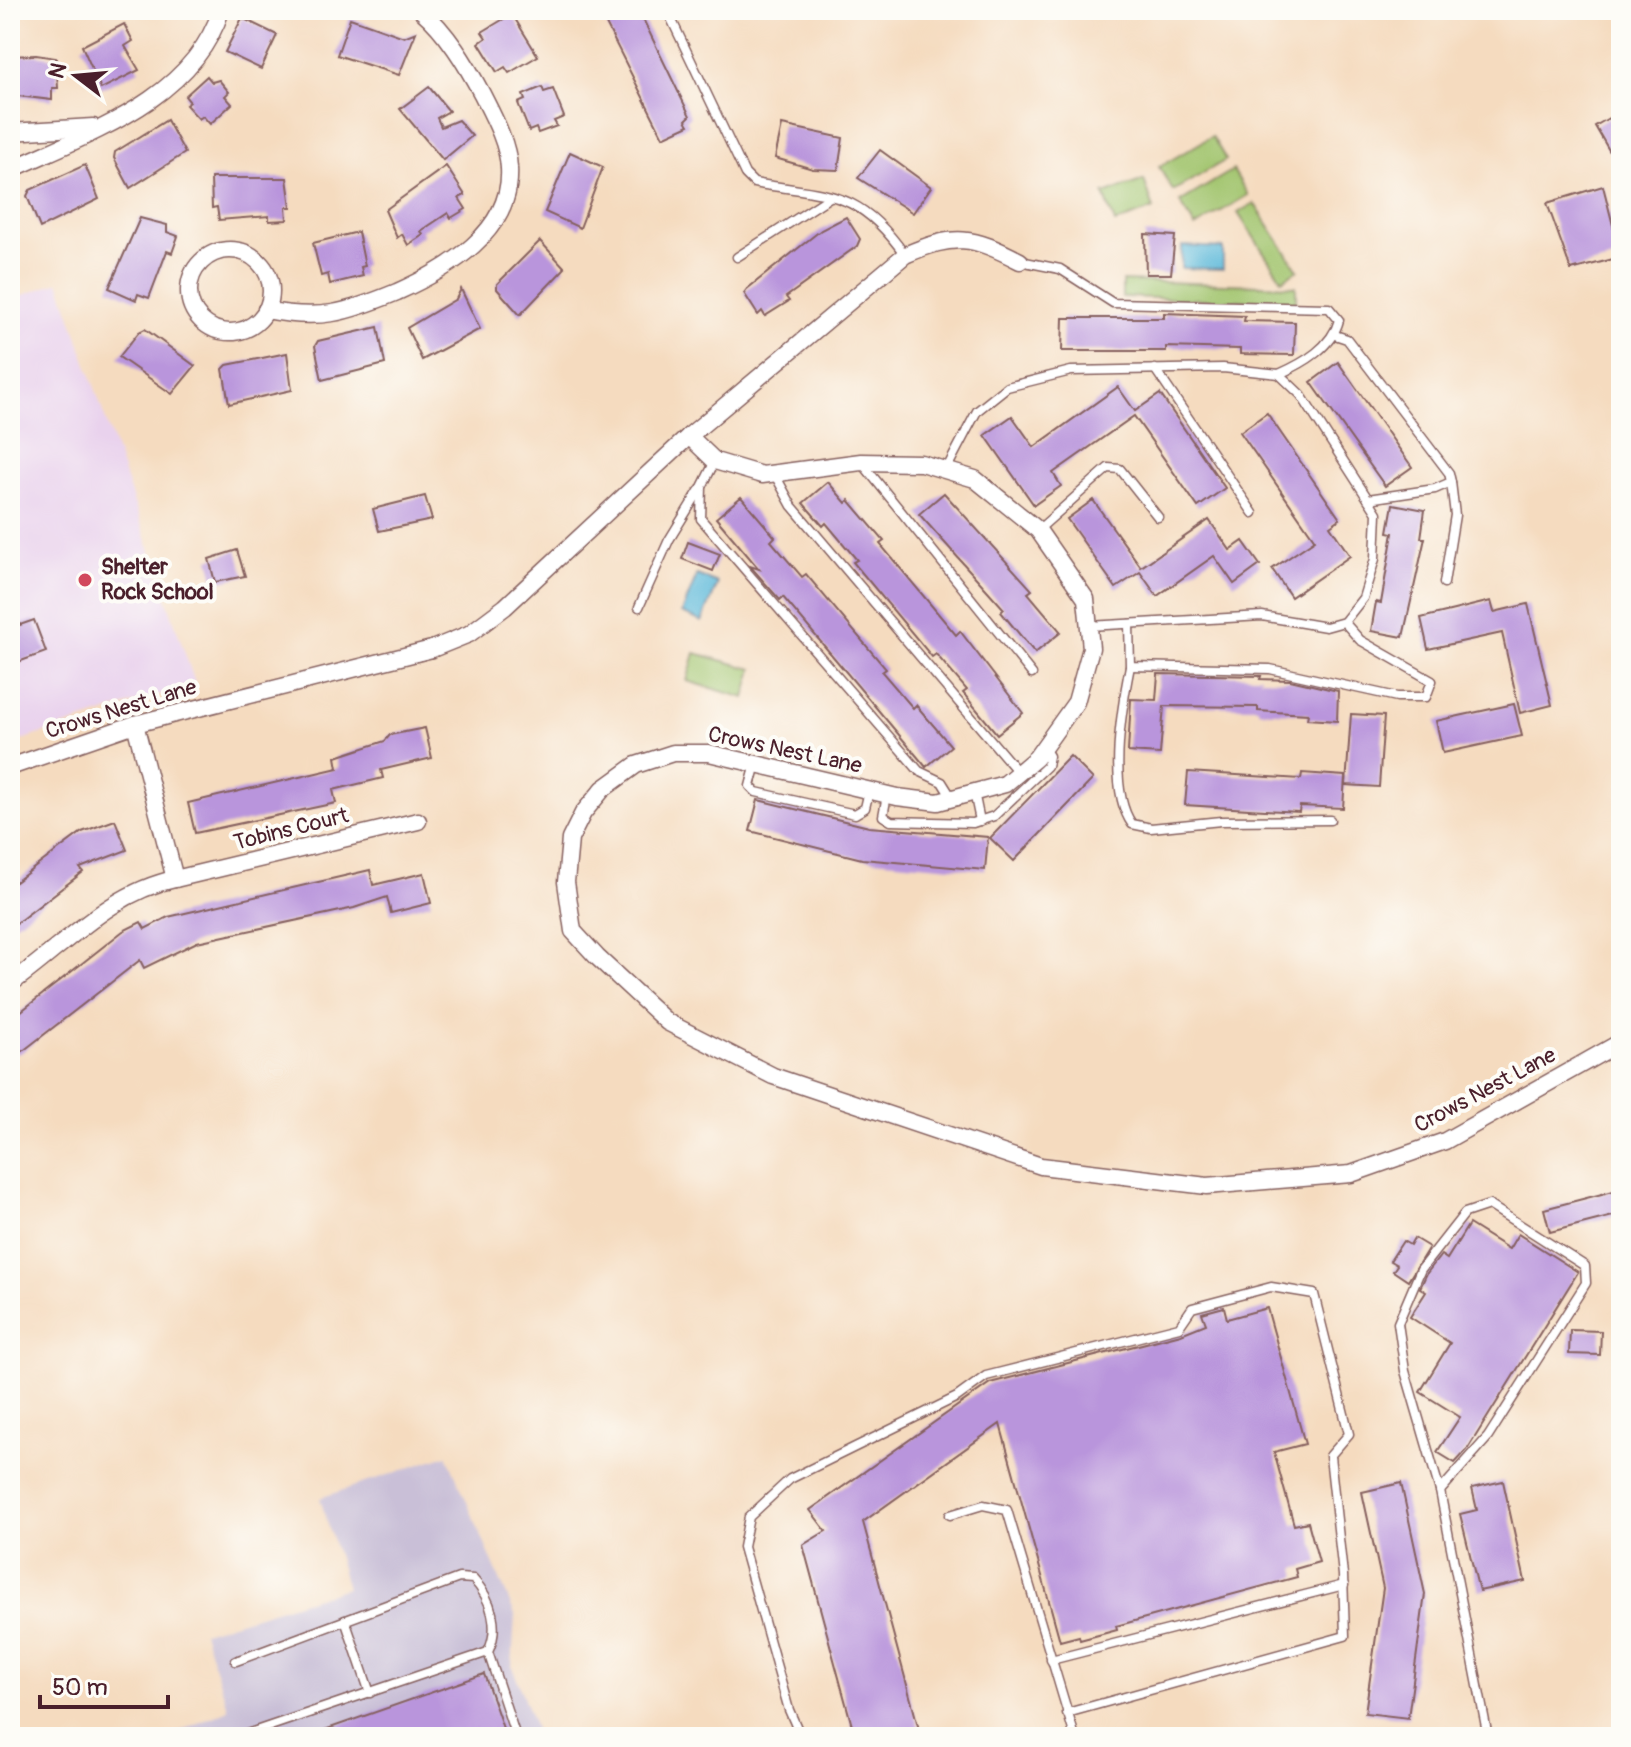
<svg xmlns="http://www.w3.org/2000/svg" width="1631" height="1747" font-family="Pangolin,sans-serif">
	<rect width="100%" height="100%" fill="#fdfcf7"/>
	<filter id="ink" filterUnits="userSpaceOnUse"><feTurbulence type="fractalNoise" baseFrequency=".0125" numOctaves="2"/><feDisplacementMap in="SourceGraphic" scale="16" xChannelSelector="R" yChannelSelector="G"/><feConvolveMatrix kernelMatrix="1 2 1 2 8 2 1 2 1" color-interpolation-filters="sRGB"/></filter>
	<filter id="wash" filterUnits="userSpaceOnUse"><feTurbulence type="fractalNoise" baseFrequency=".006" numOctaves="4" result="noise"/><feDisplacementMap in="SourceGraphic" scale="32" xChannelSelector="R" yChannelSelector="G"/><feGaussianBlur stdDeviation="1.8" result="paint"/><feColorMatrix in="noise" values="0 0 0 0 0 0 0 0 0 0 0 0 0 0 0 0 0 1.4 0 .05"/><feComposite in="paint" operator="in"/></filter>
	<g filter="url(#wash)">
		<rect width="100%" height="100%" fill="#f5dbbf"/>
		<!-- built -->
		<polygon fill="#e9d2ed" points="59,282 195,683 10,744 10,300"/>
		<!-- industrial -->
		<polygon fill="#c9bfd7" points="447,1455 515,1615 512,1666 538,1737 166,1737 229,1710 203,1632 347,1588 320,1498"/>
		<!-- green -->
		<g fill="#a1c46d" stroke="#76724c" stroke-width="2">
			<polygon points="1212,136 1226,160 1173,191 1159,167"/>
			<polygon points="1233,170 1248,195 1195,227 1180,202"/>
			<polygon points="1144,180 1154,209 1115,223 1104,194"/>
			<polygon points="1254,203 1298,270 1282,280 1238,213"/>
			<polygon points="1122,281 1296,286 1296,302 1122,297"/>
			<polygon points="695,653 753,669 745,698 687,681"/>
		</g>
		<!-- water -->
		<g fill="#5ab8d9" stroke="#526c82" stroke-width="2">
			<polygon points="1182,246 1223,248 1223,269 1181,268"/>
			<polygon points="697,575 718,583 702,622 682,613"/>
		</g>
		<g id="blocks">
			<!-- building -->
			<g fill="#b995dc">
				<polygon points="634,10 641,15 690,116 686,120 689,125 663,137 606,24"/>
				<polygon points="512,14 538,56 509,73 505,67 497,72 479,43 486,38 482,32"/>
				<polygon points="242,18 277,35 261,69 225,52"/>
				<polygon points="350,18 404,37 416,32 399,75 337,55"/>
				<polygon points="124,24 133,41 125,46 139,70 101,89 82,46"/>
				<polygon points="36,55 56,58 58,88 52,88 52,100 10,95 10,56"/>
				<polygon points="207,76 212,82 219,80 229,92 225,96 232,104 210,124 203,116 199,119 186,105 190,102 185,96"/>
				<polygon points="429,87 449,111 437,118 441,127 458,120 472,136 443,160 400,109"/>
				<polygon points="542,87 544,92 553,89 564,117 554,121 557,126 538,133 536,128 529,131 518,103 525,100 523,95"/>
				<polygon points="1621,111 1621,171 1595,126"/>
				<polygon points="167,120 185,153 130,188 114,158 115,152"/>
				<polygon points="782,125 843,138 838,170 813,169 775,158"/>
				<polygon points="880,150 931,187 913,213 858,178"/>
				<polygon points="570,152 603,167 580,228 545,212"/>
				<polygon points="85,165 99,199 40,228 27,196 30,190"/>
				<polygon points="446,166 465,195 459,198 466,209 451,218 448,213 421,231 423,235 408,245 402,234 397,238 385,210"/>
				<polygon points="211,178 287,178 291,207 286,207 287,220 269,221 269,216 219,220 217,207 212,208"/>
				<polygon points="1603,186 1621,257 1571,270 1547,203"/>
				<polygon points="846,217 860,239 857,246 786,297 789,301 765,316 762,311 758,315 744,293 747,289 821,230"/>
				<polygon points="140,218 167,225 167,232 178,236 172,253 167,251 149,298 138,294 136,300 109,288"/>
				<polygon points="358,232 365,266 361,267 363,276 330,284 328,274 321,276 313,243"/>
				<polygon points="1145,234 1175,236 1171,274 1146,274"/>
				<polygon points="540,241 565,268 520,315 497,289 497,284"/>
				<polygon points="461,289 480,329 422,360 407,328 456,299"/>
				<polygon points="1164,313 1245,316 1244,321 1295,322 1294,355 1240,354 1240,349 1166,347 1166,351 1062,351 1063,318 1164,318"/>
				<polygon points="378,327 385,364 322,380 315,346 318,341"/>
				<polygon points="145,329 195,366 172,394 119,357 139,332"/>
				<polygon points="287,353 292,390 229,404 223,369 227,365"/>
				<polygon points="1338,362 1412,467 1385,486 1311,382"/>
				<polygon points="1118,387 1135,411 1160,394 1225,488 1198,507 1134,416 1053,473 1061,486 1034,505 985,435 1012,416 1034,447"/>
				<polygon points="1267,413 1340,519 1330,526 1350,556 1291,597 1272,569 1315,540 1240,432"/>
				<polygon points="828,482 846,503 849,500 884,541 880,544 956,635 960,631 1023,713 997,734 963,693 967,690 936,654 932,657 853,562 857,560 826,523 823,526 803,503"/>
				<polygon points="944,493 1032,590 1028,593 1061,632 1035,653 1001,612 1004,609 919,514"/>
				<polygon points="425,496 432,520 379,531 373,509"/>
				<polygon points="741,497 775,537 771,541 802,577 806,574 886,669 882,672 913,708 916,705 951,746 926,767 783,597 780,600 750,566 759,569 716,518"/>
				<polygon points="1093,500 1141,567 1209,520 1230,550 1243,541 1260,565 1234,584 1214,556 1157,596 1140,572 1116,588 1067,519"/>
				<polygon points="1393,504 1425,510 1421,538 1425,538 1403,637 1371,631 1376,602 1381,603 1393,533 1388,532"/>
				<polygon points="688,542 720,554 713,571 682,559"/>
				<polygon points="237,550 245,576 215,582 209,559"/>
				<polygon points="1491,601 1494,612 1528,604 1552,705 1520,713 1502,633 1428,649 1421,618"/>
				<polygon points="10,602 20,625 34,620 46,652 10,665"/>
				<polygon points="1158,674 1261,676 1260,679 1290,680 1338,691 1337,721 1307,719 1308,714 1258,711 1258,707 1164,706 1160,754 1128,752 1131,699 1156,700"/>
				<polygon points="1514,704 1522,736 1443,753 1436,721"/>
				<polygon points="1351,714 1384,716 1379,787 1346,785"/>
				<polygon points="425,728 432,758 381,770 383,778 333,790 336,803 195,833 188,803 338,768 336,757 385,741 390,735"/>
				<polygon points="1070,756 1093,779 1014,861 990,838"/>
				<polygon points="1188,772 1301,779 1302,773 1345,776 1343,808 1300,806 1299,812 1185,805"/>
				<polygon points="758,800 869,827 988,837 985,870 862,859 750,831"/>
				<polygon points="115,820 127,850 80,868 83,872 10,928 10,886 82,832"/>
				<polygon points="370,870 373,885 424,873 431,903 391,913 387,897 354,908 197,942 144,968 140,960 23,1051 17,1054 10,1044 10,1020 123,931 141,922 145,929 168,917"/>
				<polygon points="1621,1189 1621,1214 1550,1232 1544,1209"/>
				<polygon points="1469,1224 1509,1249 1518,1234 1578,1272 1467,1450 1455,1463 1437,1452 1460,1417 1420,1392 1450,1343 1410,1317 1426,1292 1420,1288 1427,1273 1441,1255 1447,1259"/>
				<polygon points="1414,1238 1429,1247 1408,1281 1393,1271 1397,1265 1390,1261 1403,1241 1410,1245"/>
				<polygon points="1224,1307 1227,1319 1267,1308 1305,1444 1274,1452 1294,1525 1308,1522 1319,1562 1295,1569 1297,1577 1116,1626 1117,1630 1080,1640 1079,1636 1060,1641 1000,1424 863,1522 921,1737 855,1737 803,1545 826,1531 810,1510 990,1383 1181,1334 1206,1324 1202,1313"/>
				<polygon points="1570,1330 1601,1331 1600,1355 1569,1354"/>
				<polygon points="1503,1481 1525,1581 1479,1591 1460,1514 1477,1510 1472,1488"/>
				<polygon points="1401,1483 1425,1594 1408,1718 1365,1713 1383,1588 1362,1492"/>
				<polygon points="484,1674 506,1737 311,1737 310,1735"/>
			</g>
		</g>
	</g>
	<g filter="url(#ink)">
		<use href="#blocks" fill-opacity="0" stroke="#86615f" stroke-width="2"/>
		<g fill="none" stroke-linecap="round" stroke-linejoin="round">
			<!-- lane casing -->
			<g stroke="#86615f" stroke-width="11">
				<g id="lane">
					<path d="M667,10l78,164 9,9c74,13 104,5 151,72"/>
					<polyline points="737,257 830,197"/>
					<path d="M1020,261l40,8 53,34 216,5 10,12c-7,27 -35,43 -60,54"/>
					<polyline points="1335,335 1347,339 1449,473 1451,482 1435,489 1368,499"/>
					<polyline points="1155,369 1253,513"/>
					<polyline points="715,461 702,487 701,519 919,771 942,782 952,798"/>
					<polyline points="862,463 1032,674"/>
					<polyline points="946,470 977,411 1007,387 1071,371 1223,368 1279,374 1301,395 1377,513 1375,559 1363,598 1344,622 1326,627 1262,616 1089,626"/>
					<polyline points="774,473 792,506 1018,772"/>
					<polyline points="1038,530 1108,468 1120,469 1158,517"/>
					<polyline points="1444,583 1455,515 1451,482"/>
					<polyline points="639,607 669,540 699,491"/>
					<polyline points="1129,624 1130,666 1270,669 1397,697 1426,697 1432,681 1360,640 1344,622"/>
					<path d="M1130,666c-8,40 -23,123 2,158l19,4 70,-7 109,-1"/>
					<polyline points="756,764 750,786 756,792 855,814 865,808 869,791"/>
					<polyline points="974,792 980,821"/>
					<polyline points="887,795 883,816 891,821 973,823 994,816 1047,766 1049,756 1044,748"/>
					<polygon points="1489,1205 1585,1266 1586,1283 1488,1437 1440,1491 1405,1371 1398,1323 1421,1269 1465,1213"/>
					<polyline points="1440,1491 1488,1737"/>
					<polyline points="950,1515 983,1505 1007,1510 1075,1737"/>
					<polyline points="345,1620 370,1693"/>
					<polyline points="1051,1660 1344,1585"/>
					<path d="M236,1661l223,-83 14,1c19,20 27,49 15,73l28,85"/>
					<polyline points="238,1737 488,1652"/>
					<polyline points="801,1737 789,1710 743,1547 749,1517 790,1479 957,1397 986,1376 1179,1327 1192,1308 1271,1287 1314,1294 1349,1434 1330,1456 1343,1575 1345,1636 1067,1713"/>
				</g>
			</g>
			<!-- street casing -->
			<g stroke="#86615f" stroke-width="19">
				<g id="street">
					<polyline points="10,132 93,127"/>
					<path d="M10,170c77,-36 183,-70 211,-160"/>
					<circle cx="230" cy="291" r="41"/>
					<path d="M266,310c54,11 80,3 131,-18 49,-22 116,-60 112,-124 -1,-25 -16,-52 -27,-74 -16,-30 -35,-62 -61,-84"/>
					<polyline points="689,436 715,461 762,475 861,462 921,463 975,479 1038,530 1086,599 1091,648 1076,702 1036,758 1005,784 938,802 897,797 709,753 673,753 636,765 603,789 583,813 570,839 566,882 573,931 597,957 667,1022 773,1076 1041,1166 1207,1186 1351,1174 1445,1141 1621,1042"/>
					<polyline points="135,724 175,879 418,821"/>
					<path d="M10,767l125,-43 297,-75 37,-15 36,-27 184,-171 216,-181c50,-22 67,-19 115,6"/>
					<path d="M10,984c53,-37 100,-92 165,-105"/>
				</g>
			</g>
			<!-- lane -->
			<use href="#lane" stroke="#fff" stroke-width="8"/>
			<!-- street -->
			<use href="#street" stroke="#fff" stroke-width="16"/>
		</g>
	</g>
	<!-- markers -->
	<circle fill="#d1495b" stroke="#fdfcf7" stroke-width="3" cx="85" cy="580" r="8"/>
	<g text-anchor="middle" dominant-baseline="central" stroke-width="8" stroke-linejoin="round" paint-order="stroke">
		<!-- poi labels -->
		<g font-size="22" font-weight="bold" fill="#4a1f2b" stroke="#fdfcf7" text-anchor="start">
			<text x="101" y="567">Shelter<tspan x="101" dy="25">Rock School</tspan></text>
		</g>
		<!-- street labels -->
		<g font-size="22" fill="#4a1f2b" stroke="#fdfcf7">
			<text transform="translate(121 709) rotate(-17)">Crows Nest Lane</text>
			<text transform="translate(785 750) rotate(12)">Crows Nest Lane</text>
			<text transform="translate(291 829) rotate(-14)">Tobins Court</text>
			<text transform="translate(1485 1090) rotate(-28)">Crows Nest Lane</text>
		</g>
	</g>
	<!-- margin -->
	<rect width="1631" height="1747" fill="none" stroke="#fdfcf7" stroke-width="40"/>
	<!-- north arrow -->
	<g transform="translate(76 76) rotate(286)" stroke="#fdfcf7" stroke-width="6" paint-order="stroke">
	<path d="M0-6L14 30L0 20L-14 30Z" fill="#4a1f2b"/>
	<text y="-12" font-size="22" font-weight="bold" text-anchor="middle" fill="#4a1f2b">N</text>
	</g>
	<!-- scale -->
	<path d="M40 1695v12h128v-12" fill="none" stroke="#4a1f2b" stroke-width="4"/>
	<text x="52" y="1695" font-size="24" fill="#4a1f2b" stroke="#fdfcf7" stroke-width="6" paint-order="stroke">50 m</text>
</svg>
